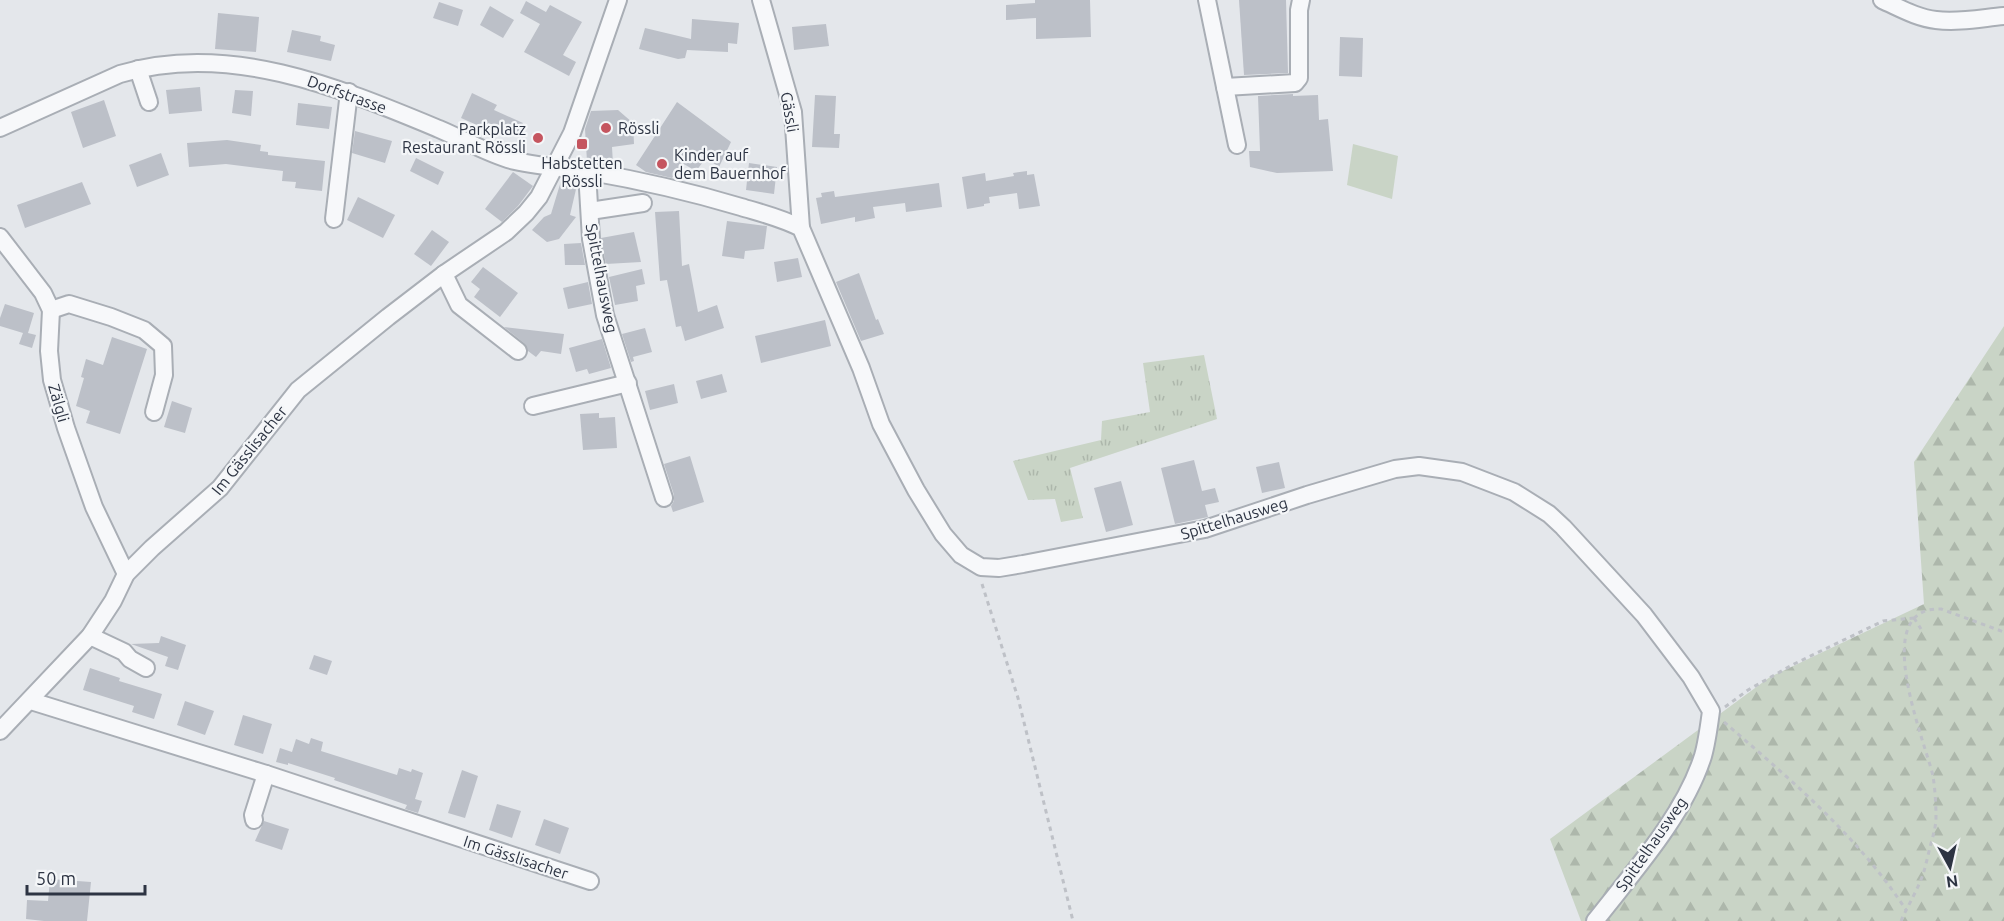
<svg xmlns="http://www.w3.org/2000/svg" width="2004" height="921" font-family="Ubuntu,sans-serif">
	<defs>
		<pattern id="grass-tufts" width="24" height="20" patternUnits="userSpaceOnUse" patternTransform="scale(1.5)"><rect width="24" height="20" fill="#c9d4c6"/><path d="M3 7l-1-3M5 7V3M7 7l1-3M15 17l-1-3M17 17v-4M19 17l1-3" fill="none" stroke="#adb7ab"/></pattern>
		<pattern id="forest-firs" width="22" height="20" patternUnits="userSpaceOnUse" patternTransform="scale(1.5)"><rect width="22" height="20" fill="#c9d4c6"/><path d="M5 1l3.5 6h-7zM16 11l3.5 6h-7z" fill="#adb7ab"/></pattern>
	</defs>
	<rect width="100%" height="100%" fill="#e4e7eb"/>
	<!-- grass -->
	<polygon fill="url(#grass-tufts)" points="1204,355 1217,419 1070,468 1083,518 1061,522 1055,499 1028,500 1013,461 1101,440 1102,421 1150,412 1143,363"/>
	<!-- forest -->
	<polygon fill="url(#forest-firs)" points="2004,326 2004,921 1581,921 1550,839 1770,677 1924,604 1914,462"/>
	<!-- pitch -->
	<polygon fill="#c9d4c6" points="1353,144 1398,156 1392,199 1347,185"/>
	<!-- building -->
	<g fill="#bcc0c8">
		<polygon points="1035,0 1090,0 1091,37 1036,39 1036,18 1006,20 1006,5 1035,3"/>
		<polygon points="1239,0 1286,0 1288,73 1244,75"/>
		<polygon points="526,1 546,12 550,5 582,22 563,55 576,62 569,76 524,52 540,24 520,13"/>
		<polygon points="439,2 463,10 458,26 433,18"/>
		<polygon points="490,6 514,20 503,38 480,25"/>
		<polygon points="218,13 259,17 256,52 215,49"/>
		<polygon points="692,19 739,23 737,44 728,43 728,52 687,50 685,58 678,59 639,49 645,28 691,39"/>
		<polygon points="826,24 829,46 794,50 792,27"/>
		<polygon points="292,30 321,36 320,41 335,45 331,61 287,52"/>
		<polygon points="1340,37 1363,38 1362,77 1339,76"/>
		<polygon points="200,87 202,111 169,114 166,90"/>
		<polygon points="235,90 253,91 251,116 232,113"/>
		<polygon points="472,93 497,105 494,110 523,123 516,136 488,123 486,129 461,118"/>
		<polygon points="1293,94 1293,96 1318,95 1319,120 1328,119 1333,171 1277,173 1250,167 1249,151 1260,151 1258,96"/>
		<polygon points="815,95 836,96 834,134 840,134 839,148 812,147"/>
		<polygon points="104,100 116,136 83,148 71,112"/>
		<polygon points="677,102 731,142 719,167 706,158 696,171 682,163 672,178 646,172 636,165"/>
		<polygon points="298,103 332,107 329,129 296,125"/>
		<polygon points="618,110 633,123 634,144 612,147 613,164 587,161 585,129 591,111"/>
		<polygon points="355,131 392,141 385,163 352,153"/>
		<polygon points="227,140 261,145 260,151 268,152 268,155 325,161 322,191 295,188 296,182 282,181 283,171 226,164 189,167 187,143"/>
		<polygon points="161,153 169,175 137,187 129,165"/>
		<polygon points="416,158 444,172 438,185 410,171"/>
		<polygon points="749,163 777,167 774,194 746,190"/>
		<polygon points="1027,171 1027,175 1034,174 1040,206 1019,209 1017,193 989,197 990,203 984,204 984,206 967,209 962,177 985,173 986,181 1014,176 1013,173"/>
		<polygon points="513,172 533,186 518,206 502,222 485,209"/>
		<polygon points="561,181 577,185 570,215 576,217 559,239 547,242 532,230 544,217 551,214"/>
		<polygon points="82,182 91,204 25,228 17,205"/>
		<polygon points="939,183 942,207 906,212 905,203 873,207 875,218 855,222 855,217 821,224 816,198 822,197 821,193 834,191 835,197"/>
		<polygon points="358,197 395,215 383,238 347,220"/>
		<polygon points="679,211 682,266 689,264 698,312 717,305 724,328 685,341 681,326 676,327 667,280 660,281 655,212"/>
		<polygon points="727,221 767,226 764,249 745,251 744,259 722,256"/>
		<polygon points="432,230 449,242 431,266 414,254"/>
		<polygon points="634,232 641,262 606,264 601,238"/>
		<polygon points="581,243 585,265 565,265 564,244"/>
		<polygon points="798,258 802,277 777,282 774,262"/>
		<polygon points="483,267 518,293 500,317 474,297 480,289 471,282"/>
		<polygon points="642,269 645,284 636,286 638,301 615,305 609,277"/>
		<polygon points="859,273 876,320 878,319 884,334 861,341 836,282"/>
		<polygon points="588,282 592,304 568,309 563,288"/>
		<polygon points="5,304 34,313 28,333 36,335 32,348 19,344 23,333 0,326 0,318"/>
		<polygon points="825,320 831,346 761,363 755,336"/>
		<polygon points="504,327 564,334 561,354 541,351 536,357 528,351 524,343"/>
		<polygon points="645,328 652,352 633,357 634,361 631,362 622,334"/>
		<polygon points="112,337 147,349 120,434 86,423 90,411 76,406 84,378 81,377 86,359 103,365"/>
		<polygon points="602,339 611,368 589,374 587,369 576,372 569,348"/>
		<polygon points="722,374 727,392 701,399 696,381"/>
		<polygon points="674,384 678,403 650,410 645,391"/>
		<polygon points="172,401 192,408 185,433 164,427"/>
		<polygon points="599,413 599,418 615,417 617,448 583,450 580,414"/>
		<polygon points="690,456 704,502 673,512 671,506 674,501 674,495 664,464"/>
		<polygon points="1194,460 1202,491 1215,488 1219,502 1205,505 1208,517 1175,524 1161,468"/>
		<polygon points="1279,462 1285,488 1262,493 1256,467"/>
		<polygon points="1121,481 1133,525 1106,532 1094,488"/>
		<polygon points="161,636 186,645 178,670 165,666 168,657 131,644 159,643"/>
		<polygon points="314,655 332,661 327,675 309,669"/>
		<polygon points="90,668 120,678 119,681 162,694 154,719 132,712 134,706 83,690"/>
		<polygon points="185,701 214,711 205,735 177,725"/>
		<polygon points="243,715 272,724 263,754 234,745"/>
		<polygon points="311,738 323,742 321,751 397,775 399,768 411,772 412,769 423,773 415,799 422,801 418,813 405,809 407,805 334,780 335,778 288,763 288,765 276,762 280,748 292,752 296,739 309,744"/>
		<polygon points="462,770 478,776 465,818 448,813"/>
		<polygon points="497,804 521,811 512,838 489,830"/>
		<polygon points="544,819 569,828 560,854 535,845"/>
		<polygon points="264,821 289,829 282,850 255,841"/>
		<polygon points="50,879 91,882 87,921 44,921 26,919 27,900 48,901"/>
	</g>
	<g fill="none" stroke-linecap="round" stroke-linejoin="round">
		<!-- minor casing -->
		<g stroke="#a9aeb5" stroke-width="20">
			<g id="minor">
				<polyline points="761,0 793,112 801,228"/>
				<polyline points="1207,0 1237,145"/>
				<path d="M1882,0c18,8 35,18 54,20 22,3 46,-2 68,-4"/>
				<polyline points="138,69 149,102"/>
				<polyline points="1225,87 1295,83 1299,78 1299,10 1301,0"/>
				<path d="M0,128l120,-54c109,-33 220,14 319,55 24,10 51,26 76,32 23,5 47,7 71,10 52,9 105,21 155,36 20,6 41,11 60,21l60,140 20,56 35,66 27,44 18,21 20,12 18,1 24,-4 182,-35 102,-34 88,-26 24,-3 43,6 52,20 35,22 14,13 81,88 47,62 20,34c-2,15 -4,31 -8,45 -19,60 -70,116 -108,165"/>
				<polyline points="587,172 591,239 605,315 664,498"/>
				<polyline points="590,211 643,203"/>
				<polyline points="334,219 349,92"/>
				<polyline points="0,237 43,293 51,310 49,351 52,380 66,428 94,507 126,574"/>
				<polyline points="444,274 459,305 518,351"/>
				<polyline points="51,310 69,304 111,317 144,330 163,346 164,375 154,412"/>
				<polyline points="533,406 628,383"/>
				<polyline points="90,636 124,652 130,659 146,668"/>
				<polyline points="31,701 266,774 590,881"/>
				<polyline points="0,731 90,636 113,601 126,574 152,548 220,488 298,390 388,317 444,274 506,232 526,213 539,197 572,133 618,0"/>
				<polyline points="254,820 253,815 266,774"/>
			</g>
		</g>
		<!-- path -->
		<g stroke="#bec1c7" stroke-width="3" stroke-dasharray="4.5 4.5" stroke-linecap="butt">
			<polyline points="982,584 1018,698 1073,921"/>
			<polyline points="1914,618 1921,629"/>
			<polyline points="1725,707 1748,690 1794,664 1883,621 1914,618"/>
			<path d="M1724,722c66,57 134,114 182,188"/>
			<path d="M1901,921c7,-16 18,-33 23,-50 3,-10 5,-21 8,-31 2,-8 4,-15 4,-23 0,-13 -1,-28 -3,-41 -8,-35 -65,-170 8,-167l63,23"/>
		</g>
		<!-- minor -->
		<use href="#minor" stroke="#f7f8fa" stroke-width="16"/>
	</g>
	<!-- markers -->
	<g fill="#c5555f" stroke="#f4f6f8" stroke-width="2">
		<circle cx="606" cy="128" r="6"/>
		<circle cx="538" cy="138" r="6"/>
		<rect x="576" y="138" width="12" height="12" rx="3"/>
		<circle cx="662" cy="164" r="6"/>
	</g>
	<g text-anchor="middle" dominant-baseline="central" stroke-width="4.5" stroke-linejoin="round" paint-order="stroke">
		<!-- street labels -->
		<g font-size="16" fill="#2d3443" stroke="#f4f6f8">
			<text transform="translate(347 94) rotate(20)">Dorfstrasse</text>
			<text transform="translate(790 112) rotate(80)">Gässli</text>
			<text transform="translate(602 278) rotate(79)">Spittelhausweg</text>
			<text transform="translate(59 403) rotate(74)">Zälgli</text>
			<text transform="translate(249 450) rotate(-51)">Im Gässlisacher</text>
			<text transform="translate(1234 518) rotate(-17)">Spittelhausweg</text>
			<text transform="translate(1651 844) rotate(-55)">Spittelhausweg</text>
			<text transform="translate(516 857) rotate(18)">Im Gässlisacher</text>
		</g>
		<!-- poi labels -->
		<g font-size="16" fill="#2d3443" stroke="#f4f6f8" text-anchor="start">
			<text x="618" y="128">Rössli</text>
			<text x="526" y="129" text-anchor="end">Parkplatz<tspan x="526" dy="18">Restaurant Rössli</tspan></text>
			<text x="674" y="155">Kinder auf<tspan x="674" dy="18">dem Bauernhof</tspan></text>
			<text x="582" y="163" text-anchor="middle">Habstetten<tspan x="582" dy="18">Rössli</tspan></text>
		</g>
	</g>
	<!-- north arrow -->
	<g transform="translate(1950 867) rotate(172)" stroke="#f4f6f8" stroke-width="4.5" paint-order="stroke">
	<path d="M0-4.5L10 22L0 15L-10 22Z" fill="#2d3443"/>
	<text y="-9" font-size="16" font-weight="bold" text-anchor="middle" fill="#2d3443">N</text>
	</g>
	<!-- scale -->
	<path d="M27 885v9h118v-9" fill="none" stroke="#2d3443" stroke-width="3"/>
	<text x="36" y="885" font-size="18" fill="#2d3443" stroke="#f4f6f8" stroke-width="4.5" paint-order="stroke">50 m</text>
</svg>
